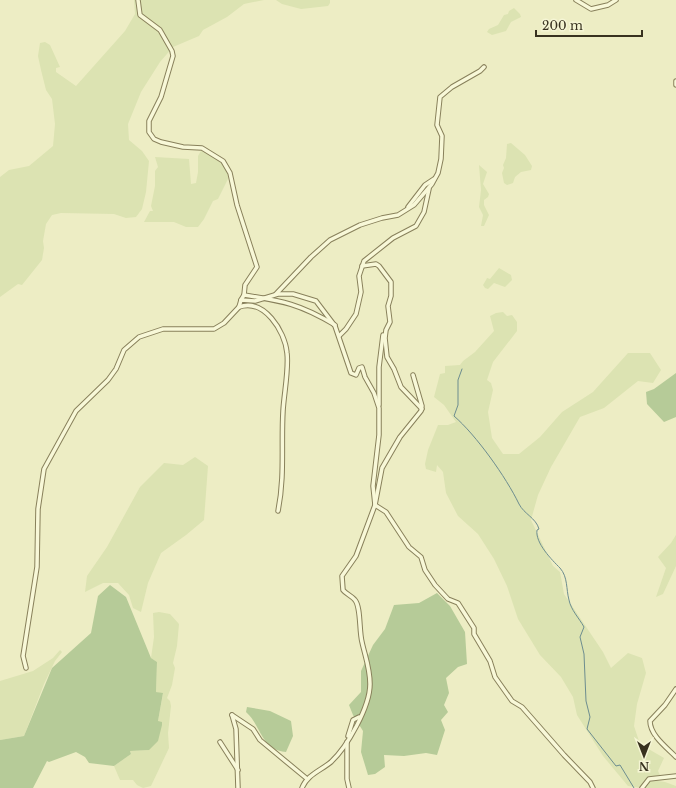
<svg xmlns="http://www.w3.org/2000/svg" width="676" height="788" font-family="'Libre Baskerville',serif">
	<rect width="100%" height="100%" fill="#ededc4"/>
	<!-- farmland -->
	<g fill="#dce3b2">
		<polygon points="134,0 264,0 244,4 227,17 203,30 199,36 173,47 160,62 141,92 128,124 129,140 142,151 149,161 146,192 142,209 136,217 126,218 114,214 61,213 52,215 46,224 43,241 44,248 42,260 22,285 18,284 0,297 0,177 9,170 29,166 53,146 55,124 52,99 46,90 41,70 38,56 40,43 45,42 50,45 60,67 56,68 56,72 76,86 125,31 135,14"/>
		<polygon points="276,0 330,0 330,3 328,6 301,9 282,4"/>
		<polygon points="514,8 520,14 521,17 511,22 506,31 492,35 487,32 489,29 498,25 504,15 508,14 509,11"/>
		<polygon points="511,143 525,155 532,166 531,170 521,172 515,177 513,183 507,185 504,183 502,173 504,168 503,165 506,158 507,144"/>
		<polygon points="202,149 223,163 228,173 228,179 218,199 213,201 204,219 198,227 186,227 174,222 144,222 150,211 153,211 151,206 155,186 155,171 158,167 155,157 189,159 191,184 196,183 198,172 198,156"/>
		<polygon points="479,165 487,172 483,184 489,194 488,197 484,200 484,205 489,215 484,226 481,226 483,215 479,207 481,190"/>
		<polygon points="499,268 511,275 512,280 505,287 494,283 488,289 485,288 483,285 486,280 487,278 490,279"/>
		<polygon points="503,312 507,316 512,315 517,322 517,331 493,362 487,380 491,383 493,390 488,412 492,438 503,454 519,454 540,437 562,412 593,392 628,353 650,353 661,370 653,383 638,381 604,408 580,417 551,467 538,495 531,520 553,566 560,572 564,594 603,652 611,668 628,653 642,658 646,673 637,704 634,726 640,744 664,758 658,771 660,775 650,777 641,788 628,786 603,756 577,715 573,697 561,677 540,655 518,619 507,586 494,559 478,534 458,516 446,493 443,472 437,465 436,472 426,469 425,464 428,450 438,425 448,425 456,422 444,405 434,397 440,374 445,373 445,366 460,365 463,361 475,352 494,331 490,316 496,313"/>
		<polygon points="195,457 208,466 204,520 186,535 161,553 148,583 141,612 133,608 129,595 118,583 103,583 85,592 87,576 107,547 140,487 164,463 183,465"/>
		<polygon points="676,535 676,566 663,594 656,597 666,568 658,557 671,543"/>
		<polygon points="159,612 170,614 179,624 177,646 173,663 175,668 172,685 167,698 170,701 171,706 168,733 169,748 151,786 143,788 137,785 133,780 120,780 114,766 131,754 130,751 149,750 158,721 163,694 156,692 157,662 151,658 154,637 153,613"/>
		<polygon points="60,650 62,652 55,661 44,684 24,736 0,740 0,681 33,671 53,658"/>
		<polygon points="651,780 665,782 676,786 676,788 643,788"/>
	</g>
	<!-- green -->
	<g fill="#b6cb98">
		<polygon points="676,373 676,417 664,422 647,404 646,392 654,389"/>
		<polygon points="110,585 126,597 151,658 157,662 156,692 163,693 158,721 162,722 162,725 158,741 149,750 130,751 131,754 114,766 89,763 85,757 76,752 49,762 47,761 33,788 0,788 0,740 24,736 52,668 91,633 98,596"/>
		<polygon points="437,593 450,606 465,632 467,664 458,667 446,678 449,693 444,705 448,712 441,720 445,730 437,755 426,753 404,756 384,755 385,767 375,774 368,775 361,752 363,731 353,715 349,705 361,692 361,671 373,645 385,629 394,605 419,603"/>
		<path d="M247,707l23,4 21,10 2,15 -7,16c-25,-2 -25,-27 -40,-40z"/>
	</g>
	<g fill="none" stroke-linecap="round" stroke-linejoin="round">
		<!-- stream -->
		<path stroke="#6d8d8f" stroke-width="1" d="M462,369l-4,11v25l-4,11c22,19 52,61 65,88 5,10 17,14 20,25l-2,1c-2,13 15,30 23,38 8,9 6,21 9,32 2,10 10,18 15,27l-4,10 4,17 2,47 4,16 -3,12 29,37 4,-1 14,23"/>
		<!-- street casing -->
		<g stroke="#88805b" stroke-width="5.5">
			<g id="street">
				<polyline points="138,0 140,15 160,30 172,51 173,56 161,97 149,121 149,132 154,139 161,142 183,147 202,148 223,161 230,173 237,205 257,267 245,285 244,295 241,300"/>
				<polyline points="576,0 591,9 608,5 616,0"/>
				<polyline points="676,81 676,85"/>
				<polyline points="408,207 425,185 434,179"/>
				<polyline points="362,266 376,264 379,266 391,282 391,296 388,306 390,322 386,330 385,338 387,357 394,369 401,387 422,409"/>
				<polyline points="276,294 311,257 330,240 360,225 382,218 398,215 414,205 432,184 438,173 441,159 442,136 437,125 440,97 452,87 480,71 484,67"/>
				<path d="M244,295c39,6 56,9 91,30"/>
				<path d="M239,307c25,-9 46,24 48,46 2,17 -3,40 -4,58 -2,34 2,65 -5,100"/>
				<polyline points="339,336 346,329 356,314 361,292 359,276 364,261 393,238 416,226 424,212 429,189"/>
				<polyline points="379,405 379,367 383,335"/>
				<polyline points="26,668 23,656 37,567 38,509 44,469 76,411 108,380 116,369 124,350 139,337 163,329 214,329 224,323 239,307 241,300 255,301 278,294 293,294 316,301 335,326 351,373 356,375 359,368 362,367 365,377 374,393 379,408 379,435 373,486 375,505 386,512 409,547 421,557 425,570 435,585 448,599 458,603 474,628 474,634 490,661 495,677 512,701 522,707 564,755 590,782 593,788"/>
				<path d="M676,689l-11,16 -15,16c0,14 16,26 26,36"/>
				<polyline points="232,715 253,729 260,740 306,778"/>
				<polyline points="232,715 236,729 238,788"/>
				<polyline points="348,736 353,720 359,717"/>
				<polyline points="220,742 238,770"/>
				<polyline points="347,742 347,779 349,788"/>
				<path d="M302,788c5,-13 18,-17 29,-26 16,-15 39,-55 39,-78 0,-16 -5,-28 -8,-42 -3,-11 -1,-35 -7,-42 -3,-4 -9,-6 -12,-10l-1,-14 14,-20 19,-51 7,-37 18,-31 21,-26 1,-5 -9,-31"/>
				<polyline points="642,788 649,779 676,776"/>
			</g>
		</g>
		<!-- street -->
		<use href="#street" stroke="#f8f8d8" stroke-width="3.5"/>
	</g>
	<!-- north arrow -->
	<g transform="translate(644 756) rotate(180)" stroke="#f5f5d4" stroke-width="3" paint-order="stroke">
	<path d="M0-3L7 15L0 10L-7 15Z" fill="#38321f"/>
	<text y="-6" font-size="11" font-weight="bold" text-anchor="middle" fill="#38321f">N</text>
	</g>
	<!-- scale -->
	<path d="M536 30v6h106v-6" fill="none" stroke="#38321f" stroke-width="2"/>
	<text x="542" y="30" font-size="12" fill="#38321f" stroke="#f5f5d4" stroke-width="3" paint-order="stroke">200 m</text>
</svg>
